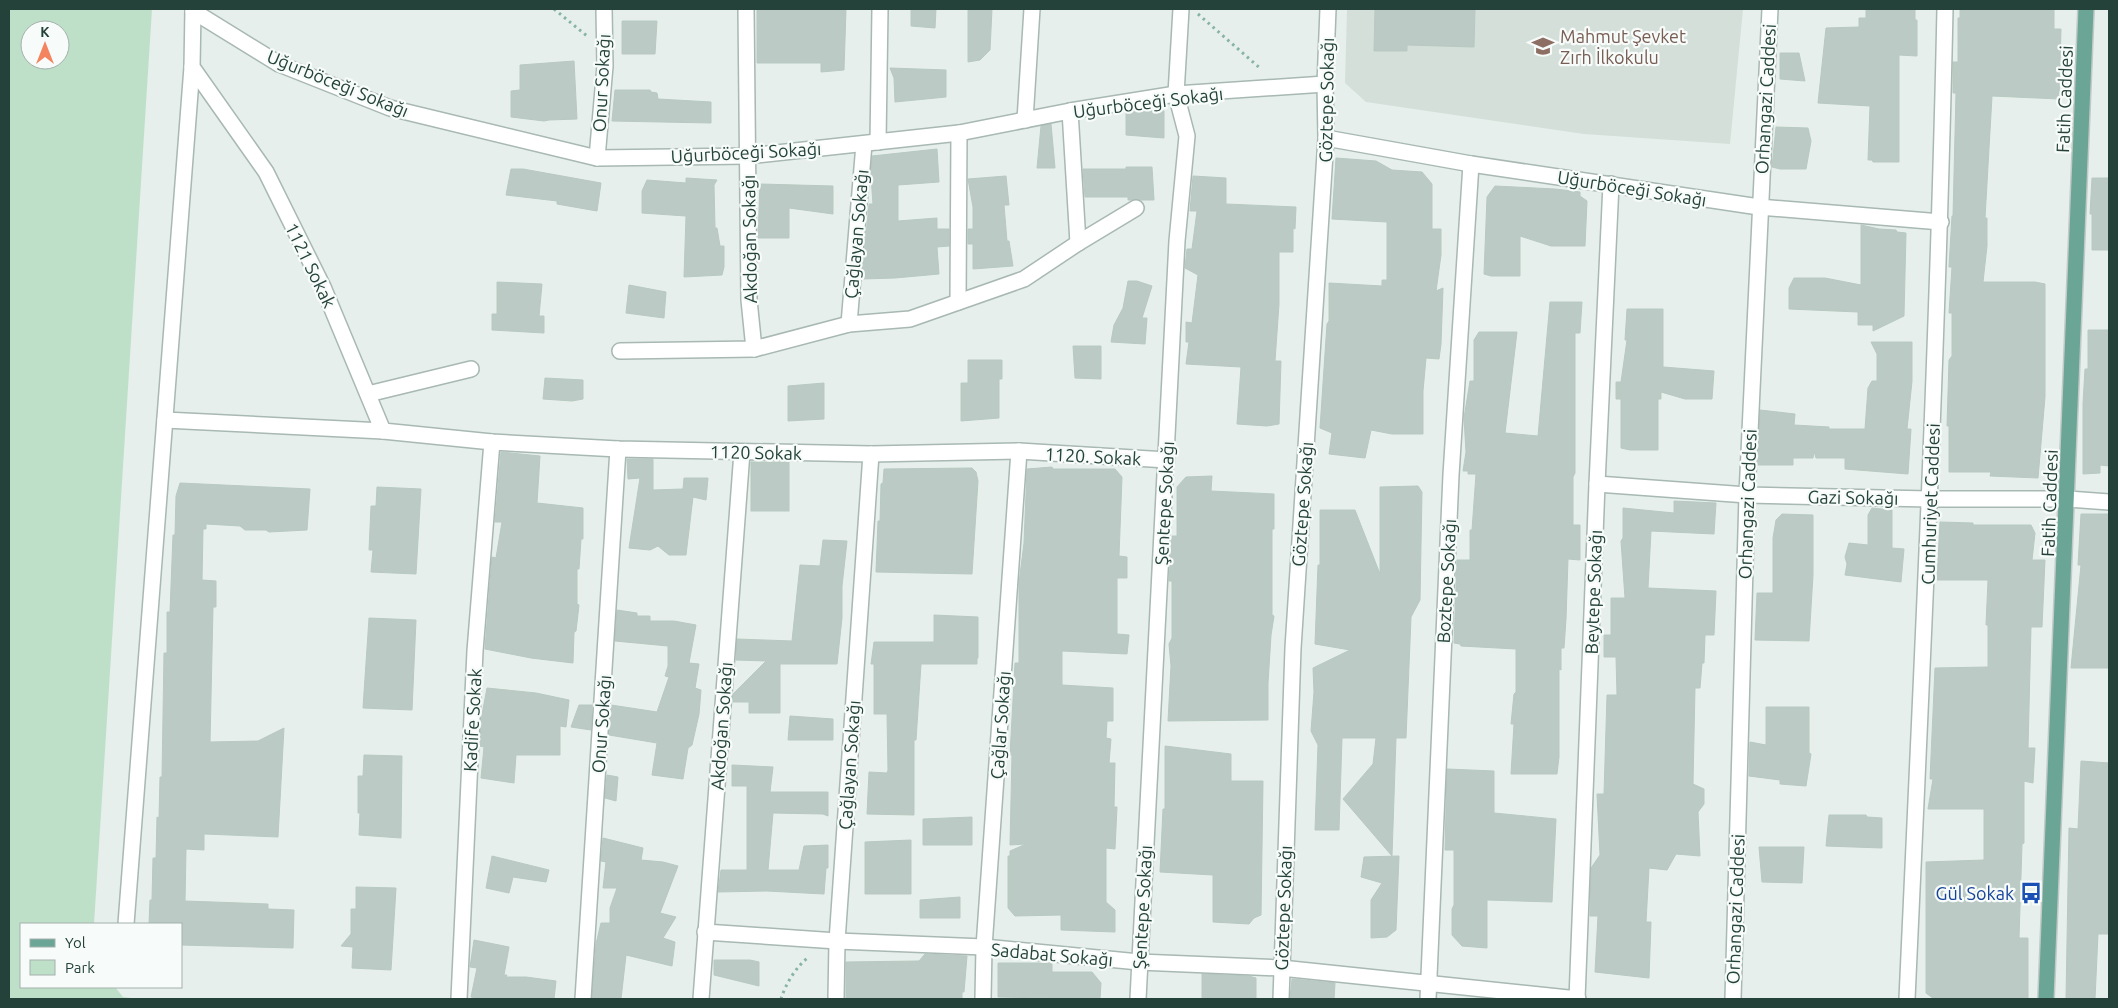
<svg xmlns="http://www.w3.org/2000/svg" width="2118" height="1008" font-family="Ubuntu,sans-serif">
	<rect width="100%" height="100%" fill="#e6efeb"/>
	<!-- built -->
	<polygon fill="#d4dfda" points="1347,9 1743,9 1730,144 1584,134 1366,102 1345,83"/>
	<!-- green -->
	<path fill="#bfe0c8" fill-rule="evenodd" d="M9,9h143l-58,915h-73v63h94l8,10 16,2h-130zM30,30h30v30h-30z"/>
	<!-- building -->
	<g fill="#bbcac4" stroke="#b8c9c2">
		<polygon points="757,9 846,9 844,70 821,72 821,63 757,63"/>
		<polygon points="911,9 936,9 935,28 911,26"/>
		<polygon points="968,9 992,9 990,50 980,60 968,62"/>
		<polygon points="1375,9 1475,9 1474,47 1407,45 1407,51 1374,51"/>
		<polygon points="1866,9 1915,9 1915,20 1917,20 1917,56 1899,55 1899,162 1873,162 1872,160 1868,160 1870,106 1818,103 1826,28 1859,27 1859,18 1866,18"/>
		<polygon points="1960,9 2054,9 2054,29 2061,29 2059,99 1992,96 1985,218 1987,218 1987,246 1983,282 2035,282 2045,284 2045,397 2038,478 1990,476 1991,472 1949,472 1949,426 1947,426 1949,360 1952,356 1952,313 1949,313 1952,267 1949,267 1952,216 1953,216 1956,93 1953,93 1953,62 1958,62 1958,18 1960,18"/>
		<polygon points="622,21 657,21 655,54 622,54"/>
		<polygon points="1780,53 1799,53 1805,81 1780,79"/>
		<polygon points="574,61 577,119 549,120 544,121 511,117 511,91 520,90 520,65"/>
		<polygon points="890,68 946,70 946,97 895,102 894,78"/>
		<polygon points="615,90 650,90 651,92 657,93 658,99 711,102 711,123 612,121"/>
		<polygon points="1136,110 1164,111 1164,138 1126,135 1126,112"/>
		<polygon points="1051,124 1055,168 1037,168 1041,126"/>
		<polygon points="1776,127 1808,128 1811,141 1806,169 1780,169 1772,167"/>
		<polygon points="937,149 939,182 898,185 898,221 937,218 937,229 949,229 949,246 937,247 939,274 895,278 862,279 869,204 873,204 871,177 872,156"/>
		<polygon points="1336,158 1376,161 1392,170 1422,172 1432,184 1432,229 1441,229 1441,255 1436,291 1443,288 1441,344 1439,359 1426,358 1423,391 1423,434 1392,434 1371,430 1365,458 1329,454 1332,433 1320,428 1327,324 1329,321 1329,283 1382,286 1382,280 1387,280 1387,222 1332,219"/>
		<polygon points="1126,167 1152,167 1154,200 1128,200 1128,197 1085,197 1083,169 1126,169"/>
		<polygon points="511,169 523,169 601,183 597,211 557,204 557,201 506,195"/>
		<polygon points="1006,176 1009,205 1004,205 1007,241 1009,241 1013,266 973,269 973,244 968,244 968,229 973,229 973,207 968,179"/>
		<polygon points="1193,176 1226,178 1226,204 1296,207 1295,229 1293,228 1293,252 1279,252 1279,304 1275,361 1281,361 1279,424 1267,426 1237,424 1241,367 1186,364 1189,342 1186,342 1186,322 1192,323 1198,275 1185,268 1187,249 1192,249 1197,211 1190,211"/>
		<polygon points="686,178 717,180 714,185 715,228 717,228 720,246 724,246 724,267 722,275 684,277 686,216 642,213 642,191 647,180 686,183"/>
		<polygon points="2092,178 2109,178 2109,250 2092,250 2092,214 2090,214"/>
		<polygon points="760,184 833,186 833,214 789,208 789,238 758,238"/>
		<polygon points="1495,186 1555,189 1580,192 1580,196 1587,201 1585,246 1551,246 1520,236 1520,276 1491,276 1484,274 1487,197"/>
		<polygon points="1861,225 1879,229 1896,230 1897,232 1906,233 1904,316 1873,331 1873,325 1858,325 1858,312 1789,309 1789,288 1794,278 1825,278 1861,285"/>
		<polygon points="1128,281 1137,281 1152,286 1142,318 1147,318 1145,344 1111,342 1114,325 1123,308"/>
		<polygon points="497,282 542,284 539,316 544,316 544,333 492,330 492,314 497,314"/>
		<polygon points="629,285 666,292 664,318 626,313"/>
		<polygon points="1550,302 1582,302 1580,333 1575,333 1575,473 1573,477 1573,525 1580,525 1580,560 1568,559 1566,619 1564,648 1561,648 1561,670 1559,669 1559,757 1557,774 1511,774 1514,724 1511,724 1514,694 1516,692 1516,649 1461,646 1460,644 1454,643 1457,560 1470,560 1470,530 1472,530 1476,474 1468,474 1468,471 1463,471 1466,452 1464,418 1470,381 1474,381 1474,340 1479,332 1517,332 1505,433 1538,436"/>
		<polygon points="1627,309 1663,309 1663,367 1714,371 1712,399 1685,399 1661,392 1661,399 1658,399 1658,450 1630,450 1621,448 1621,399 1616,399 1616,382 1621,382 1627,340 1625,340"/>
		<polygon points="2088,330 2109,330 2109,466 2100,465 2100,473 2083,474 2083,404 2085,369 2088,369"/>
		<polygon points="1871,342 1912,342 1912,381 1907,429 1911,429 1908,474 1845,469 1845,458 1816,458 1814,451 1813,458 1793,458 1793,465 1758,465 1760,410 1795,414 1794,425 1829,427 1829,429 1865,429 1868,388 1872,381 1877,381 1877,354"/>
		<polygon points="1073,346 1101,346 1101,379 1075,378"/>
		<polygon points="968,360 1002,360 1002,379 999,379 999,418 961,421 961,383 968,383"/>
		<polygon points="545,378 583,380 583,399 572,401 543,399"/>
		<polygon points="824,383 824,419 788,421 788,386"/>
		<polygon points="501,452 540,456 537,503 583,508 583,539 581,539 579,569 577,569 577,604 579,605 576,631 574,632 573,663 531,658 485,649 492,557 496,558 502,522 495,522"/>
		<polygon points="627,459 653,459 653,490 683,489 684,478 708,478 706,500 693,497 686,555 669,555 658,546 650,550 629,548 640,478 628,479"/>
		<rect x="751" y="462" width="38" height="49"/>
		<polygon points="1052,467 1053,469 1115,469 1122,477 1119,556 1127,557 1127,578 1117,578 1117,634 1129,635 1127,654 1062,651 1062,685 1113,688 1113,721 1107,721 1106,738 1111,739 1109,763 1115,763 1114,807 1117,807 1115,849 1106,848 1106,902 1115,910 1115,932 1061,930 1061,915 1015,916 1008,908 1008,856 1010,856 1010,851 1026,844 1010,845 1012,755 1010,755 1015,663 1019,663 1019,583 1024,543 1027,469"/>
		<polygon points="972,468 976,472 978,481 972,574 876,572 878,521 880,521 881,484 883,483 884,469"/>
		<polygon points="1212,476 1211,491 1274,494 1274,529 1272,529 1272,615 1274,616 1271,635 1268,683 1268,720 1168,721 1171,666 1169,644 1172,638 1172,581 1169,581 1172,536 1177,536 1177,487 1186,477"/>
		<polygon points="180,483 310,489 307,530 269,532 266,530 245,530 240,526 206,524 206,529 203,529 202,580 216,581 216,607 213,607 210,742 258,741 284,728 278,837 204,834 204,850 186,849 185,901 268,904 268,909 294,910 293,948 181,945 181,924 149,924 150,900 152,900 153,858 156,858 157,817 159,818 160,777 162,777 164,653 167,653 167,612 170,612 173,535 175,535 176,496"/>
		<polygon points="1418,486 1422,492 1420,600 1411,617 1406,738 1396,738 1392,856 1343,799 1373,764 1376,738 1342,738 1339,830 1315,830 1318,745 1311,731 1314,692 1313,668 1350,650 1315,644 1318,565 1320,565 1320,510 1355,510 1380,574 1380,487"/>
		<polygon points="377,487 421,489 416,574 371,572 373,550 369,550 371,506 376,506"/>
		<polygon points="1674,501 1716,503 1714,534 1651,531 1648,588 1716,591 1714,635 1705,635 1704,663 1702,663 1700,688 1695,688 1693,784 1704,789 1704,804 1698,812 1700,856 1676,854 1667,870 1649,868 1646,922 1651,922 1649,978 1595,972 1598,916 1590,916 1591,868 1600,855 1597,794 1604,794 1607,695 1617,695 1616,657 1604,657 1604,635 1611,635 1611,598 1625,598 1621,541 1623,538 1623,508 1674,513"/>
		<polygon points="1872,508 1892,510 1892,548 1904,549 1901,582 1845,575 1847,564 1845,557 1849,543 1868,545 1868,515"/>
		<polygon points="1782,514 1813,515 1813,575 1809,641 1755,640 1757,593 1773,593 1773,538 1776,520"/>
		<polygon points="2081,514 2109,514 2109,668 2071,668 2081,565 2078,565"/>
		<polygon points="1940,522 1973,523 1973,525 2031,525 2035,533 2032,560 2045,560 2042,627 2031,627 2028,748 2035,748 2033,783 2024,781 2024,843 2022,844 2019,938 2028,938 2028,999 1934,999 1926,993 1926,862 1984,860 1984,809 1928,809 1933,779 1930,779 1935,668 1988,667 1988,625 1986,625 1988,580 1937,580"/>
		<polygon points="823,540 847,541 842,586 842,618 837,664 780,664 780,713 749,713 749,702 733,702 733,694 766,661 736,660 737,639 792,641 800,565 820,566"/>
		<polygon points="617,610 637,613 637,616 650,616 650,621 674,621 696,625 689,663 699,664 695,688 701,690 699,714 692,745 688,748 683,779 652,775 657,743 609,735 611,705 657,712 669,677 665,676 668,666 668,646 615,641"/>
		<polygon points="934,615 978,617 978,658 977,658 977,664 921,664 916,740 914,740 914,815 867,814 869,772 887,773 888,770 887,714 874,714 874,664 871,664 874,642 934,642"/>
		<polygon points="369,618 416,620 412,710 363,708"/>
		<polygon points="487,688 536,693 569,700 566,727 560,726 560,755 516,755 514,783 481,778 484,747 480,746 481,720"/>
		<polygon points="579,705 592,705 591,730 571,727"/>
		<polygon points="1766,707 1809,707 1809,753 1811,754 1806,786 1780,784 1780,780 1749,776 1750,742 1766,745"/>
		<polygon points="790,716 833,719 833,740 788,740"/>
		<polygon points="1165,746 1231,754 1231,781 1263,781 1261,915 1254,918 1249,924 1213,922 1213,875 1160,872 1163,809 1165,809"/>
		<polygon points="364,755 402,756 401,838 359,835 360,813 358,813 358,776 363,776"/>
		<polygon points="2081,761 2109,763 2109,934 2098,934 2095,999 2066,999 2069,828 2078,829"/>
		<polygon points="732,765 773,767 770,792 828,792 828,816 823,814 773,813 768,870 799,870 804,846 828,845 828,868 826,868 824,894 767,891 718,892 721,870 747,870 747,786 732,786"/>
		<polygon points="1447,769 1494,771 1494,813 1556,819 1552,902 1487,900 1487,948 1462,946 1452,935 1452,909 1454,905 1454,850 1445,850"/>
		<polygon points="607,775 618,777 616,801 605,798"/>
		<polygon points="1829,815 1866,815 1867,817 1882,818 1882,848 1826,846"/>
		<polygon points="972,817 972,845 923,845 923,819"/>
		<polygon points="603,838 643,848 641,860 663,862 678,866 660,913 676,917 663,938 675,942 672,966 626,955 621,999 592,999 596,944 601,923 610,923 610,908 617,888 603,888 606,862 601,861"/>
		<polygon points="911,840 911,894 865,894 865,842"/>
		<polygon points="1759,847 1804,847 1802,883 1762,882"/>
		<polygon points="492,856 549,870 546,882 513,877 509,893 486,888"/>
		<polygon points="1399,856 1396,930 1387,937 1371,938 1371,900 1382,883 1361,877 1364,857"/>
		<polygon points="356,887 396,888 391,970 352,968 353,947 341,946 351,934 351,909 356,909"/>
		<polygon points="960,897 960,918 920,918 920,900"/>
		<polygon points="474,940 509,947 504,975 507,975 506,977 526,977 556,981 554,999 483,999 471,997 477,968 470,967"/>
		<polygon points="925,954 967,956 964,992 962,992 962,999 846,999 846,962 919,961"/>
		<polygon points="714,960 750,960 759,962 759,986 714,975"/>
		<polygon points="998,963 1052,963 1052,972 1092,972 1101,983 1100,999 998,997"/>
		<polygon points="1202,974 1249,976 1256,978 1256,999 1202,999"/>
		<polygon points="1292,979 1335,983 1334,999 1290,999"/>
	</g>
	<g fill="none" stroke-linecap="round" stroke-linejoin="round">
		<!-- minor casing -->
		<g stroke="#a8b8b2" stroke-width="18">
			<g id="minor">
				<polyline points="193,9 192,67 266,172 323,287 383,431 492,442 618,449 871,454 1019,451 1167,460"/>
				<polyline points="746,9 749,300 754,349"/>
				<polyline points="193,11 279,64 390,108 597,158 748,156 959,133 1070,111 1176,94 1325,84"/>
				<polyline points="1025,120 1032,9"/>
				<polyline points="1326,138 1471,164 1759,207 1941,222"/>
				<polyline points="878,142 880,9"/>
				<polyline points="597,158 605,66 604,9"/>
				<polyline points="1078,243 1136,208"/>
				<polyline points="958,302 959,133"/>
				<polyline points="849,324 864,144"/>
				<polyline points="620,351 754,349 849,324 910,319 1024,279 1078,243 1070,111"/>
				<polyline points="368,394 471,369"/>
				<polyline points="165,420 383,431"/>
				<polyline points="1597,484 1747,495 1930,499 2068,499 2109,502"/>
				<polyline points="126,924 192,67"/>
				<polyline points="705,932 837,941 984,947 1139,962 1281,968 1578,999"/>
				<polyline points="459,999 475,651 492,442"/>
				<polyline points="583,999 618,449"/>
				<polyline points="701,999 742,452"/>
				<polyline points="836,999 837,941 871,454"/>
				<polyline points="983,999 984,947 1019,451"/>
				<polyline points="1138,999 1177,241 1187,136 1176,94 1181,9"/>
				<polyline points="1281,999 1293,648 1326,138 1325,84 1328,9"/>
				<polyline points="1428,999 1451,475 1471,164"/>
				<polyline points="1577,999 1597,484 1611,184"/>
				<polyline points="1733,999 1747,495 1770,9"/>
				<path d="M1907,999c15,-330 31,-660 38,-990"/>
			</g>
		</g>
		<!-- major casing -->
		<g stroke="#c2cac8" stroke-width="18">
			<polyline id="major" points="2046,999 2086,9"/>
		</g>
		<!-- path -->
		<g stroke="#86b3a5" stroke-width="3" stroke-dasharray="2.5 4" stroke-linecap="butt">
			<polyline points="554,9 587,36"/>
			<polyline points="1198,14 1261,69"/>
			<path d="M781,999c4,-14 16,-34 28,-42"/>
		</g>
		<!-- minor -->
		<use href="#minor" stroke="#fff" stroke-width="15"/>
		<!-- major -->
		<use href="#major" stroke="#6aa596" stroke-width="15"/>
	</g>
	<!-- icons -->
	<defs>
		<g id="school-bare" transform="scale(1.725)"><path d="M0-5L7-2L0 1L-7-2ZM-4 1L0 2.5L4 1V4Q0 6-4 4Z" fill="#8d6e63" stroke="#f7fbf9" stroke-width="2.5" paint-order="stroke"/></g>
		<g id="bus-bare" transform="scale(1.725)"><path d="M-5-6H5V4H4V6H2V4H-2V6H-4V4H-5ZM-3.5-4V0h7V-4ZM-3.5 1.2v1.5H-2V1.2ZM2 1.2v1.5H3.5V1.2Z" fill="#1a4fb4" stroke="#f7fbf9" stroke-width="2.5" paint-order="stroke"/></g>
	</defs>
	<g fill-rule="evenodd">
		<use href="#school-bare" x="1543" y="46"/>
		<use href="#bus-bare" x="2031" y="893"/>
	</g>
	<g text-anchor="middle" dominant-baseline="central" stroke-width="4.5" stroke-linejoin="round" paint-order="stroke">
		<!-- education labels -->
		<g font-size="18" fill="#785e54" stroke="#f7fbf9" text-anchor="start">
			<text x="1560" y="36">Mahmut Şevket<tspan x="1560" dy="21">Zırh İlkokulu</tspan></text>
		</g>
		<!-- street labels -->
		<g font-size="18" fill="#24423a" stroke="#f7fbf9">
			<text transform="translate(338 83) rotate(22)">Uğurböceği Sokağı</text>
			<text transform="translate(601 83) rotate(-87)">Onur Sokağı</text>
			<text transform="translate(1765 99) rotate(-87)">Orhangazi Caddesi</text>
			<text transform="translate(2064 99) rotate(-88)">Fatih Caddesi</text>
			<text transform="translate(1326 100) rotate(-89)">Göztepe Sokağı</text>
			<text transform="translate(1148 102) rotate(-7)">Uğurböceği Sokağı</text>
			<text transform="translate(746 152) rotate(-3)">Uğurböceği Sokağı</text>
			<text transform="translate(1632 188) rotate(9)">Uğurböceği Sokağı</text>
			<text transform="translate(856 234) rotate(-85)">Çağlayan Sokağı</text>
			<text transform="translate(749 239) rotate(-91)">Akdoğan Sokağı</text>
			<text transform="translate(311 265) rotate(64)">1121 Sokak</text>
			<text transform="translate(756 452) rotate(1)">1120 Sokak</text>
			<text transform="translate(1093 456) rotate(3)">1120. Sokak</text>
			<text transform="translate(1853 497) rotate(1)">Gazi Sokağı</text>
			<text transform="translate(1164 503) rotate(-87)">Şentepe Sokağı</text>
			<text transform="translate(2049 503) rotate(-88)">Fatih Caddesi</text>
			<text transform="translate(1302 504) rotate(-86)">Göztepe Sokağı</text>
			<text transform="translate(1747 504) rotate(-88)">Orhangazi Caddesi</text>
			<text transform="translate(1930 504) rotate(-88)">Cumhuriyet Caddesi</text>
			<text transform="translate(1446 581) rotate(-87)">Boztepe Sokağı</text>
			<text transform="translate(1593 592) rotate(-88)">Beytepe Sokağı</text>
			<text transform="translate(472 720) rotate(-87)">Kadife Sokak</text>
			<text transform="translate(601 724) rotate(-86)">Onur Sokağı</text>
			<text transform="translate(1000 725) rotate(-86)">Çağlar Sokağı</text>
			<text transform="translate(721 726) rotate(-86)">Akdoğan Sokağı</text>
			<text transform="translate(849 765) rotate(-86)">Çağlayan Sokağı</text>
			<text transform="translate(1142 907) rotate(-87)">Şentepe Sokağı</text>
			<text transform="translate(1283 908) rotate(-88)">Göztepe Sokağı</text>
			<text transform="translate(1735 909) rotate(-88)">Orhangazi Caddesi</text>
			<text transform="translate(1052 954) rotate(5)">Sadabat Sokağı</text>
		</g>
		<!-- transit labels -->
		<g font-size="18" fill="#164399" stroke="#f7fbf9" text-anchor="end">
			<text x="2014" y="893">Gül Sokak</text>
		</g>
	</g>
	<!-- border -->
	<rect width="2118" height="1008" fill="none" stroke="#24423a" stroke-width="20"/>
	<!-- legend -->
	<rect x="20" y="923" width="162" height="65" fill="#f7fbf9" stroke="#a3b1ad"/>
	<rect x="30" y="939" width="25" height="8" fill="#6aa596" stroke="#a3b1ad"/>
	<text x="65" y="948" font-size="15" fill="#24423a">Yol</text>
	<rect x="30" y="960" width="25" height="15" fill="#bfe0c8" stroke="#a3b1ad"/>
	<text x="65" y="973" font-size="15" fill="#24423a">Park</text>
	<!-- north arrow -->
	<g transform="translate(45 45)"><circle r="24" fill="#f7fbf9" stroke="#a3b1ad"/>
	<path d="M0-4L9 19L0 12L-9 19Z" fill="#f4845f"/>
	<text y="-8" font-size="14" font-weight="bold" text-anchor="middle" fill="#24423a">K</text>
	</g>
</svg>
